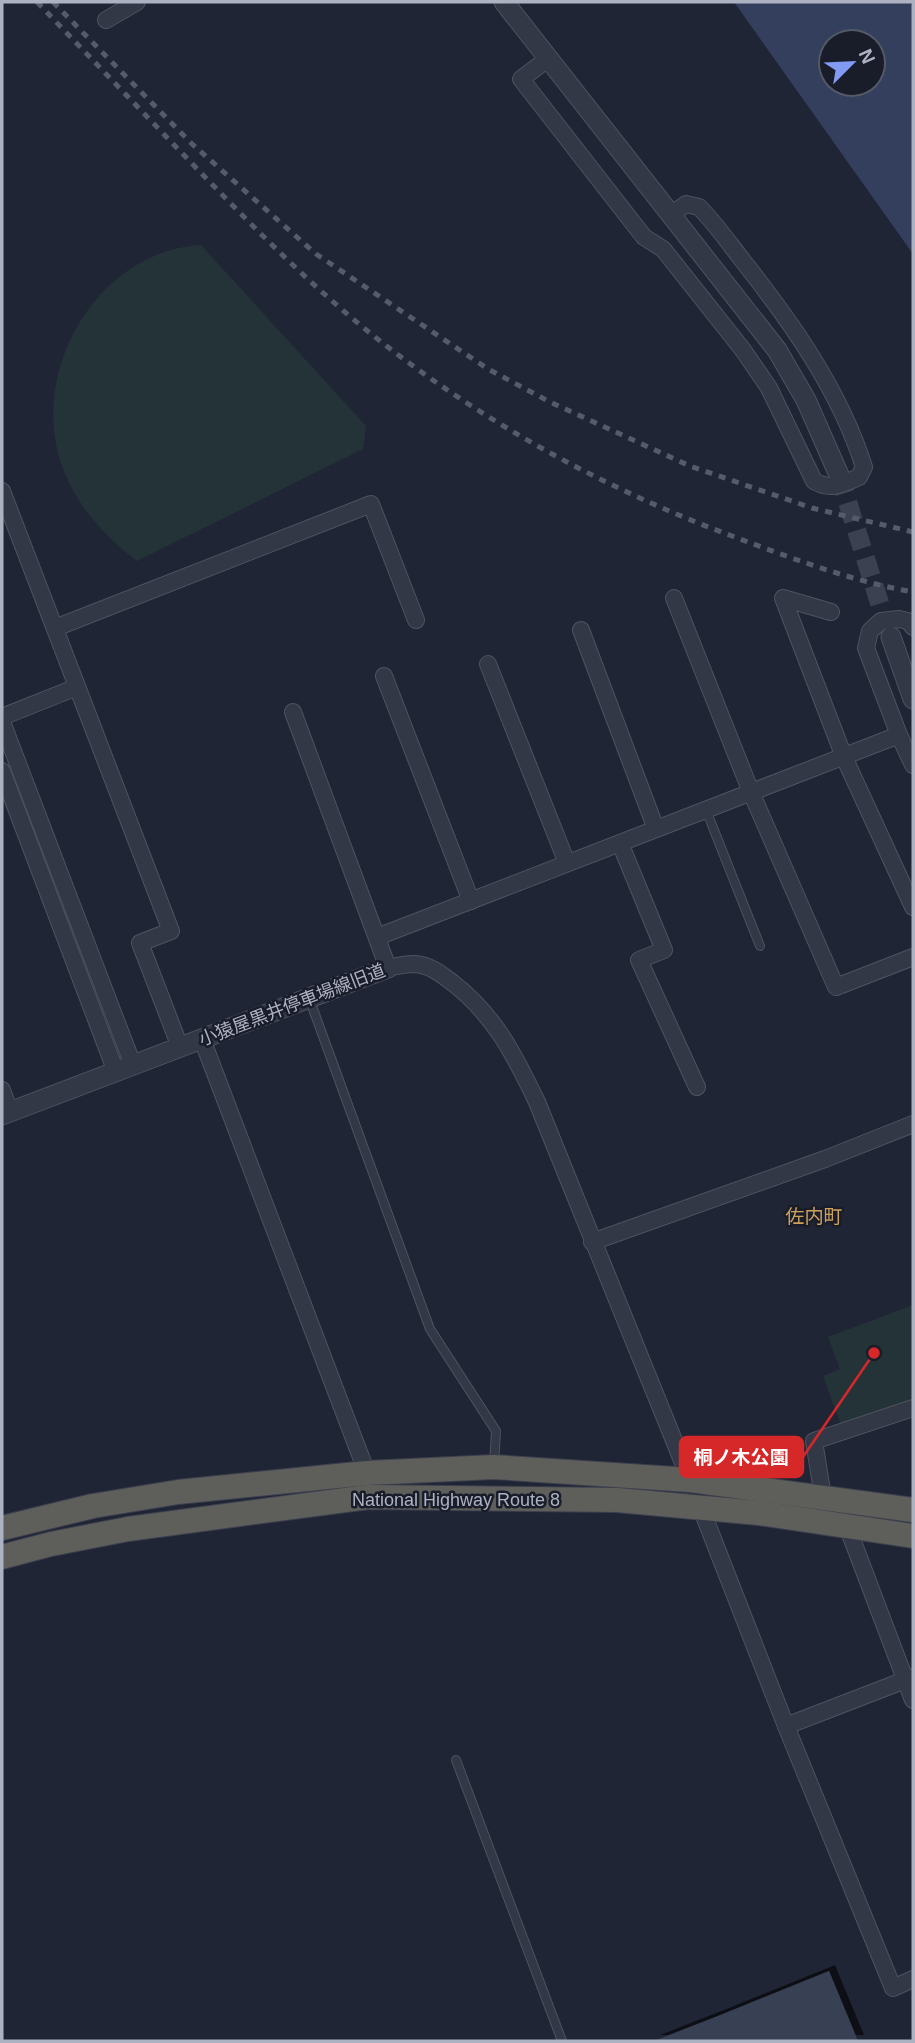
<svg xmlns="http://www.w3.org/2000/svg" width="915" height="2043" font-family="Helvetica,'Noto Sans JP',sans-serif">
	<defs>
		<filter id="shadow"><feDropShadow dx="6" dy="-6" stdDeviation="0" flood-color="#0009"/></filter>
	</defs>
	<rect width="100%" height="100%" fill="#202535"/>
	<!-- green -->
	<g fill="#233338">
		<path d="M201,245l165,181 -3,23 -226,112c-33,-25 -61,-56 -75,-95 -34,-95 35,-215 139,-221z"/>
		<polygon points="913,1305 913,1401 841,1425 823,1376 840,1369 828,1337"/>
	</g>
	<!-- water -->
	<path fill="#343e5d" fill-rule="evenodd" d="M734,2h175l4,5v247zM831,42h42v42h-42z"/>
	<!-- building -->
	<polygon fill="#394053" filter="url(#shadow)" points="829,1971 858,2041 654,2041 723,2014"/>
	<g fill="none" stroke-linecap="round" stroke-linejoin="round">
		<!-- tertiary-tunnel -->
		<polyline stroke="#3c4151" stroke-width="19" stroke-dasharray="19 10" stroke-linecap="butt" points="839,475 890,636"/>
		<!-- service casing -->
		<g stroke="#4e5261" stroke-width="10">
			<g id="service">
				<polyline points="706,810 760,946"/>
				<polyline points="309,998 430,1329 496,1431 494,1465"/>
				<polyline points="456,1760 562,2041"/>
			</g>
		</g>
		<!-- minor casing -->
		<g stroke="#4e5261" stroke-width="18">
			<g id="minor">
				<polyline points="106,20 137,2"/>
				<path d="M549,58l-28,21 123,158 19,12 80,101 26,38 45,93c17,10 28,3 45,-4l5,-10c-24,-76 -72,-144 -121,-206 -14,-18 -28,-38 -44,-54l-13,-3 -14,10"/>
				<polyline points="2,491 171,931 140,943 180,1047"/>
				<polyline points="674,598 751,792 836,987 913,957"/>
				<polyline points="831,612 783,598 844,757 913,907"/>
				<polyline points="913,627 908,621 899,619 881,621 870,631 866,648 899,735 913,765"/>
				<polyline points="55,628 371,504 416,620"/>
				<polyline points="581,630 656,829"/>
				<polyline points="488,664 567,863"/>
				<polyline points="384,676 471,901"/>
				<path d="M293,712l95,256c8,-2 18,-4 27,-4 15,1 26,10 38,19 42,33 61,71 84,119l153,378 96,246 107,262 20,-9"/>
				<polyline points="2,717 77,687"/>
				<polyline points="2,722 133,1065"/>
				<polyline points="2,771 116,1072"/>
				<polyline points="620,843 664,950 639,960 697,1087"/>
				<polyline points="377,937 899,735"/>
				<polyline points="202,1039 367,1473"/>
				<polyline points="2,1090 10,1112"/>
				<polyline points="592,1242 825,1159 913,1124"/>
				<polyline points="823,1497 814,1441 913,1408"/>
				<polyline points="847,1526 913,1700"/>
				<polyline points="786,1726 913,1677"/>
			</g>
		</g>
		<!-- tertiary casing -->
		<g stroke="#4e5261" stroke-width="21">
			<g id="tertiary">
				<polyline points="504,2 777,350 806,400 839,475"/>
				<polyline points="891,637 913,699"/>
				<polyline points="2,1115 388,968"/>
			</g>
		</g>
		<!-- trunk casing -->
		<g stroke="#3b3f4e" stroke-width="26">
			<g id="trunk">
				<polyline points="2,1528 93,1506 178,1492 367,1473 494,1467 690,1480 913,1510"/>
				<polyline points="2,1557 51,1544 128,1529 368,1497 617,1500 759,1513 913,1536"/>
			</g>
		</g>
		<!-- service -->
		<use href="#service" stroke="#333846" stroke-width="8"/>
		<!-- minor -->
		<use href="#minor" stroke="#333846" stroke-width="16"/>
		<!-- tertiary -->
		<use href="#tertiary" stroke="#333846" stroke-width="19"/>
		<!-- trunk -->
		<use href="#trunk" stroke="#5e5e5b" stroke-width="24"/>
		<!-- rail -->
		<g stroke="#555b6d" stroke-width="5" stroke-dasharray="7 7" stroke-linecap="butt">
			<path d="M37,2c47,49 95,99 142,148 71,74 143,149 226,210 100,74 211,133 327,176 59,22 119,45 181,56"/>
			<polyline points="53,2 191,143 316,254 488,369 550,402 690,466 812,508 913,532"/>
		</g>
	</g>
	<g text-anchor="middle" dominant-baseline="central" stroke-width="5" stroke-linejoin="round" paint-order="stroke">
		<!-- street labels -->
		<g font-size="18" fill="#adb2c3" stroke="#191d2a">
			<text transform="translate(292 1005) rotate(-21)">小猿屋黒井停車場線旧道</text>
			<text x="456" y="1500">National Highway Route 8</text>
		</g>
		<!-- neighbourhood labels -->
		<g font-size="19" fill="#cfa25c" stroke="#191d2a">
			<text x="814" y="1216">佐内町</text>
		</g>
	</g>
	<!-- callouts -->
	<path fill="none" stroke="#d62828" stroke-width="2.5" d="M874 1353L803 1457"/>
	<circle fill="#d62828" stroke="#191d2a" stroke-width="2.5" cx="874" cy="1353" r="7"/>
	<rect fill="#d62828" stroke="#d62828" stroke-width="2.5" x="680" y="1437" width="123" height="40" rx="7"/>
	<g font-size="19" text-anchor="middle" font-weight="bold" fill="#fff">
		<text x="741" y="1464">桐ノ木公園</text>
	</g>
	<!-- border -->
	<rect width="915" height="2043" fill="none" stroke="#adb2c3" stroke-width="7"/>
	<!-- north arrow -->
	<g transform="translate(852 63) rotate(66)"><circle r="33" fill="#191d2a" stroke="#545967" stroke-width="2"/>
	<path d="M0-5L12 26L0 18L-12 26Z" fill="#819af4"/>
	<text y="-10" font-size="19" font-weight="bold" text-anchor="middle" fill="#adb2c3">N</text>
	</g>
</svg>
